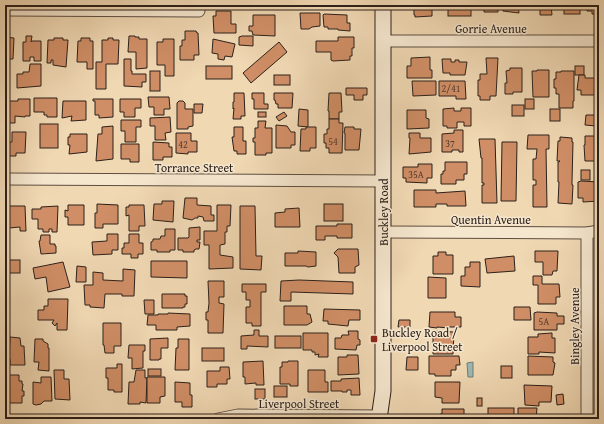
<svg xmlns="http://www.w3.org/2000/svg" width="604" height="424" font-family="'Gentium Book Plus',serif">
	<rect width="100%" height="100%" fill="#f0d8b3"/>
	<filter id="stains"><feTurbulence type="fractalNoise" baseFrequency=".005" numOctaves="4"/><feColorMatrix values="0 0 0 0 .2 0 0 0 0 .09 0 0 0 0 .02 0 0 0 .5 -.17"/></filter>
	<radialGradient id="worn" r=".72"><stop offset=".6" stop-color="#630" stop-opacity="0"/><stop offset="1" stop-color="#630" stop-opacity=".3"/></radialGradient>
	<!-- water -->
	<polygon fill="#9db8b5" stroke="#707b77" points="473,362 473,377 468,377 467,363"/>
	<!-- building -->
	<g fill="#d08e66" stroke="#2c201a">
		<polygon points="414,5 445,5 445,9 432,7 432,16 415,17 415,15 414,15"/>
		<rect x="448" y="5" width="23" height="11"/>
		<polygon points="478,5 498,5 498,12 484,12 484,9 478,9"/>
		<polygon points="503,5 518,5 519,13 503,11"/>
		<polygon points="540,5 551,5 552,15 540,15"/>
		<rect x="564" y="5" width="16" height="9"/>
		<polygon points="587,5 599,5 599,14 592,14 592,11 587,11"/>
		<polygon points="216,11 231,11 231,24 236,24 236,33 214,33 213,16 216,16"/>
		<polygon points="300,13 320,13 320,26 312,27 309,29 301,29"/>
		<polygon points="324,14 347,15 347,23 350,23 350,31 338,30 338,29 328,29 328,27 324,27 323,15"/>
		<polygon points="253,15 275,15 275,36 253,35 252,31 249,31 249,26 253,26"/>
		<polygon points="185,31 196,31 197,33 198,33 199,55 194,55 194,60 180,60 180,46 182,46 182,40 185,40"/>
		<polygon points="26,36 32,36 31,42 32,41 41,41 41,61 34,61 34,57 30,57 30,61 23,61 23,42 26,42"/>
		<polygon points="129,36 135,36 135,37 139,37 139,39 147,39 147,68 136,69 136,52 128,52"/>
		<polygon points="242,36 253,36 253,46 239,45 239,37"/>
		<polygon points="5,37 14,38 13,59 9,59 9,56 5,56"/>
		<polygon points="338,37 354,37 354,48 352,48 352,56 350,56 350,60 333,61 331,60 331,52 316,52 316,41 338,41"/>
		<polygon points="54,38 63,38 63,40 68,40 66,67 53,65 53,60 51,60 51,63 47,63 48,40 54,40"/>
		<polygon points="81,38 90,38 90,41 93,41 93,69 87,69 87,62 77,62 78,41 81,41"/>
		<polygon points="108,38 113,38 113,40 119,40 118,64 106,64 106,89 96,89 96,62 102,62 102,40 108,40"/>
		<polygon points="163,39 174,39 174,76 165,76 165,65 157,65 157,42 163,42"/>
		<polygon points="213,39 235,44 232,57 225,56 224,60 218,59 218,54 212,53"/>
		<polygon points="279,42 287,52 251,83 243,73"/>
		<polygon points="430,57 430,70 432,70 432,78 407,78 407,66 411,66 411,58"/>
		<polygon points="486,58 498,58 496,96 490,96 490,100 480,100 480,96 478,96 478,80 480,80 480,74 487,74"/>
		<polygon points="124,59 131,59 131,71 132,71 132,74 146,74 146,82 142,82 142,87 124,86"/>
		<polygon points="442,59 451,59 451,62 455,62 455,60 459,60 459,62 467,62 465,75 450,75 450,73 443,73"/>
		<polygon points="30,64 41,64 41,86 17,88 17,74 23,74 23,72 29,72"/>
		<rect x="206" y="66" width="26" height="13"/>
		<rect x="575" y="66" width="9" height="9"/>
		<polygon points="510,68 522,68 522,92 513,92 513,94 505,94 505,83 507,83 506,71 510,70"/>
		<polygon points="537,70 549,70 549,97 533,97 532,71 537,71"/>
		<rect x="150" y="71" width="10" height="20"/>
		<polygon points="561,71 574,71 574,101 573,101 573,108 559,108 559,94 556,94 556,88 554,88 554,79 556,79 556,72 561,72"/>
		<rect x="274" y="75" width="16" height="10"/>
		<polygon points="579,75 585,75 585,78 597,78 597,95 581,95 581,90 577,90"/>
		<polygon points="412,81 436,81 436,95 413,96"/>
		<polygon points="439,81 465,81 466,99 456,99 456,96 439,96"/>
		<polygon points="346,88 367,88 367,95 363,95 363,100 354,100 354,95 346,95"/>
		<polygon points="234,93 244,93 245,116 241,116 241,119 233,119 234,108 233,109 233,102 234,102"/>
		<polygon points="252,93 264,93 264,104 268,104 268,109 254,109 254,99 252,99"/>
		<polygon points="274,93 293,93 292,108 278,108 278,104 276,104 275,100 274,100"/>
		<polygon points="329,93 341,93 342,112 339,112 339,119 329,119 329,111 328,111"/>
		<polygon points="148,97 169,97 170,109 164,109 164,115 154,115 154,107 149,107"/>
		<polygon points="34,98 57,98 57,117 47,117 47,115 44,115 44,112 34,112"/>
		<polygon points="18,99 30,99 30,116 25,116 25,117 15,116 15,123 6,123 5,101 18,101"/>
		<polygon points="93,99 113,99 113,117 99,118 99,115 95,115 95,101 93,101"/>
		<polygon points="120,99 141,99 141,108 135,108 135,117 124,117 124,112 120,112"/>
		<rect x="525" y="99" width="9" height="10"/>
		<polygon points="63,101 86,101 86,120 71,121 72,116 62,118"/>
		<polygon points="179,101 183,101 185,103 185,109 193,109 193,126 188,127 188,129 177,129 177,103"/>
		<polygon points="194,104 203,104 202,113 194,113"/>
		<rect x="512" y="105" width="12" height="11"/>
		<polygon points="454,108 454,111 461,111 461,108 471,108 471,126 464,126 464,122 457,122 457,128 447,128 447,126 443,126 443,109"/>
		<polygon points="299,109 308,110 308,127 298,126"/>
		<rect x="550" y="109" width="10" height="12"/>
		<polygon points="407,110 426,110 426,118 429,119 429,128 407,129"/>
		<rect x="258" y="112" width="8" height="5"/>
		<polygon points="284,112 287,116 279,121 276,117"/>
		<polygon points="586,115 596,115 596,126 585,125"/>
		<polygon points="170,117 171,132 165,133 166,140 155,140 155,126 150,126 150,118"/>
		<polygon points="329,119 339,119 339,123 343,123 342,153 329,153 329,148 326,148 326,143 324,143 324,134 327,134 327,129 329,129"/>
		<polygon points="121,120 141,120 141,127 136,127 136,142 125,142 125,131 121,131"/>
		<polygon points="258,121 266,121 265,128 272,128 272,153 266,153 266,155 255,155 255,142 253,142 253,138 255,138 255,128 258,128"/>
		<rect x="40" y="124" width="18" height="24"/>
		<polygon points="276,125 287,126 291,132 295,132 295,145 291,145 291,148 276,148"/>
		<polygon points="113,126 113,159 96,161 98,134 102,134 102,127"/>
		<polygon points="234,127 243,127 243,141 246,141 246,154 237,154 237,151 234,151 232,137 234,137"/>
		<polygon points="306,127 316,127 316,148 310,148 310,151 300,151 301,129 306,129"/>
		<polygon points="345,127 354,127 354,129 361,129 359,150 345,150 345,133 344,133"/>
		<polygon points="454,130 463,130 463,152 459,152 459,150 452,150 452,152 442,152 442,134 454,133"/>
		<polygon points="12,132 26,132 25,153 16,153 16,156 5,156 5,142 12,142"/>
		<polygon points="176,133 191,133 191,141 197,141 197,152 188,152 188,154 176,153"/>
		<polygon points="409,133 420,133 420,138 431,138 431,152 409,154 410,138 409,138"/>
		<polygon points="70,134 87,134 87,152 69,154 70,145 68,145 68,137 70,137"/>
		<polygon points="528,135 549,135 549,149 546,149 547,207 533,207 533,185 536,185 536,180 533,180 533,159 536,159 537,149 527,149"/>
		<polygon points="585,136 598,136 598,161 585,161 584,145 585,145"/>
		<polygon points="560,137 572,138 572,142 573,142 572,182 572,185 573,185 572,204 558,203 559,182 558,182 558,162 559,162 560,161 557,161 558,141 560,141"/>
		<polygon points="479,139 495,139 497,203 482,203 482,185 484,185 484,183 482,183 482,158 481,158"/>
		<polygon points="153,142 169,143 169,147 172,147 172,157 163,157 163,160 153,160"/>
		<polygon points="502,142 517,142 516,201 501,201"/>
		<polygon points="121,144 139,144 139,162 130,162 130,159 121,159"/>
		<polygon points="445,162 467,162 467,174 464,174 464,180 456,180 456,184 441,184 441,174 443,174 443,171 445,171"/>
		<polygon points="418,164 432,164 432,178 427,178 427,183 406,182 406,178 403,178 403,167 418,167"/>
		<rect x="581" y="170" width="9" height="10"/>
		<polygon points="581,181 599,182 599,201 583,202 583,198 578,198 578,182"/>
		<polygon points="414,190 436,190 436,193 465,191 466,206 447,206 447,204 436,204 436,207 414,207"/>
		<polygon points="185,198 197,198 197,205 211,206 211,215 214,215 214,221 204,221 203,217 198,216 198,218 195,218 192,220 183,218"/>
		<polygon points="162,201 174,201 173,222 153,220 154,204 162,204"/>
		<polygon points="97,204 118,205 118,224 103,224 103,228 95,228 95,213 97,213"/>
		<rect x="324" y="204" width="19" height="17"/>
		<polygon points="68,205 84,205 84,225 68,225 68,217 65,217 65,210 68,211"/>
		<polygon points="129,205 144,205 145,226 139,226 139,231 129,231 129,215 126,216 126,207 129,207"/>
		<polygon points="217,205 231,205 230,226 227,226 227,232 225,232 225,244 220,245 220,255 233,257 233,268 209,269 209,245 204,245 204,231 217,231"/>
		<polygon points="9,206 25,206 26,231 20,231 20,227 9,228"/>
		<polygon points="58,206 57,232 52,232 52,229 49,229 49,232 43,232 43,229 38,229 38,219 32,219 32,209 41,209 41,207"/>
		<polygon points="240,206 255,206 256,256 262,256 261,270 240,269"/>
		<polygon points="299,208 300,227 275,227 275,213 285,212 285,209"/>
		<polygon points="337,224 352,224 352,238 337,238 337,236 325,236 325,240 316,240 316,226 337,226"/>
		<polygon points="200,227 200,240 197,240 197,242 200,242 199,249 196,249 194,250 194,252 183,252 183,250 178,250 178,238 188,238 189,237 189,228"/>
		<polygon points="165,229 175,229 175,250 170,250 170,252 157,252 157,250 151,250 151,242 153,241 153,239 160,239 161,236 165,236"/>
		<polygon points="107,234 118,234 118,250 112,250 112,254 93,255 92,242 107,241"/>
		<polygon points="129,234 139,234 139,243 143,243 143,254 138,254 138,258 131,258 131,254 122,254 122,248 124,248 124,243 129,243"/>
		<polygon points="41,235 50,235 50,244 55,244 55,246 56,246 56,253 41,254 39,241 40,241"/>
		<polygon points="338,249 358,249 359,265 355,267 355,273 339,273 338,257 334,253"/>
		<polygon points="298,251 316,252 316,266 308,267 306,266 285,266 285,253 298,253"/>
		<polygon points="535,251 558,251 557,271 553,271 552,275 543,275 543,262 535,262"/>
		<polygon points="438,252 446,252 446,255 453,255 453,274 433,274 433,256 438,256"/>
		<polygon points="514,256 515,271 487,273 485,259"/>
		<rect x="5" y="260" width="15" height="13"/>
		<polygon points="151,261 187,261 187,278 151,277"/>
		<polygon points="63,262 70,287 48,292 46,277 35,279 33,268"/>
		<polygon points="470,262 480,262 480,287 461,286 461,276 465,276 465,267 470,267"/>
		<polygon points="77,266 86,267 86,282 76,282"/>
		<polygon points="123,269 135,270 134,296 122,296 122,294 105,294 104,308 90,307 90,305 85,305 84,285 93,285 93,272 103,273 103,280 123,281"/>
		<polygon points="533,276 542,276 542,284 559,284 560,297 556,297 556,304 538,304 538,285 533,285"/>
		<polygon points="428,277 446,278 446,298 428,298"/>
		<polygon points="299,280 353,282 353,294 291,292 291,301 280,301 281,281"/>
		<polygon points="208,281 224,281 224,297 219,297 219,303 224,304 223,333 208,333 208,320 206,320 206,312 208,312 209,303"/>
		<polygon points="242,284 266,284 266,292 261,292 261,326 252,326 252,323 246,323 246,307 250,307 250,300 246,300 246,292 242,292"/>
		<polygon points="162,294 185,294 185,296 187,296 187,304 185,304 185,307 183,307 183,308 162,308"/>
		<polygon points="48,299 68,299 67,330 57,330 57,323 55,326 52,323 54,320 38,320 38,310 44,310 44,306 48,306"/>
		<polygon points="144,300 154,300 154,314 145,314"/>
		<polygon points="284,306 307,306 307,314 310,314 312,322 307,325 284,325"/>
		<polygon points="514,307 530,307 531,320 514,320"/>
		<polygon points="324,309 360,310 360,320 349,320 348,326 328,324 328,321 323,321"/>
		<polygon points="430,312 455,312 455,317 461,317 461,327 449,327 449,328 437,327 437,328 429,327"/>
		<polygon points="537,312 557,313 557,316 564,316 564,324 557,324 557,330 534,330 534,313"/>
		<polygon points="168,313 190,314 190,326 177,327 177,330 156,330 156,325 147,325 148,315 158,315 158,314 168,314"/>
		<polygon points="399,320 410,320 410,327 398,327"/>
		<polygon points="103,323 121,323 121,346 114,346 114,353 105,353 104,345 103,345"/>
		<polygon points="254,330 259,330 259,336 268,336 268,347 247,346 247,349 241,349 241,336 254,335"/>
		<polygon points="348,331 358,331 358,339 360,340 360,345 357,345 356,350 335,349 335,338 341,338 342,335 349,335"/>
		<polygon points="433,331 454,332 453,354 433,354"/>
		<polygon points="303,333 328,333 328,357 318,357 319,354 315,355 315,352 312,352 312,350 303,350"/>
		<polygon points="552,333 552,338 555,338 555,353 539,352 539,354 528,354 528,337 538,337 538,334"/>
		<rect x="275" y="336" width="26" height="12"/>
		<polygon points="10,337 20,338 21,346 24,346 25,365 10,365 10,359 9,359"/>
		<polygon points="168,338 168,348 161,348 161,359 159,359 159,360 150,360 150,339"/>
		<polygon points="35,339 43,339 43,341 48,344 48,348 49,348 49,371 38,370 39,362 34,362"/>
		<polygon points="178,339 189,339 189,370 175,370 176,348 178,348"/>
		<polygon points="129,345 145,345 145,351 143,351 143,368 132,369 132,358 128,358"/>
		<rect x="202" y="348" width="22" height="13"/>
		<polygon points="347,355 358,355 359,374 338,375 338,357 347,357"/>
		<polygon points="429,356 459,356 460,365 456,365 456,370 451,370 451,376 435,376 435,374 429,374"/>
		<polygon points="528,356 553,357 553,362 555,363 553,375 528,375"/>
		<polygon points="407,357 418,357 418,370 406,370"/>
		<polygon points="263,361 264,385 256,385 256,383 245,384 245,377 243,377 243,362"/>
		<polygon points="288,361 298,361 298,386 290,386 290,384 280,384 280,367 282,367 282,362 288,362"/>
		<polygon points="117,364 122,364 122,392 114,392 114,390 108,390 108,378 106,378 106,368 117,368"/>
		<rect x="501" y="366" width="11" height="12"/>
		<polygon points="220,367 229,367 230,379 227,379 227,384 217,384 217,387 207,387 207,371 220,371"/>
		<rect x="148" y="369" width="13" height="7"/>
		<polygon points="54,370 64,370 64,379 69,379 70,400 55,399"/>
		<polygon points="136,370 145,370 145,378 147,378 146,403 140,402 140,404 128,404 129,382 134,382"/>
		<polygon points="308,370 325,370 325,382 328,382 328,392 308,392"/>
		<polygon points="9,375 19,375 19,381 22,381 22,384 23,384 22,391 24,391 24,396 22,396 22,403 7,403 7,381 9,381"/>
		<polygon points="41,377 51,377 52,401 44,401 41,404 36,405 33,404 33,382 41,383"/>
		<polygon points="147,377 165,377 165,396 160,397 160,403 147,403"/>
		<polygon points="359,378 360,395 351,395 351,390 347,390 347,392 342,392 342,391 331,391 331,381 341,381 341,379"/>
		<polygon points="175,382 190,383 190,395 192,395 192,407 182,407 182,402 175,402"/>
		<polygon points="435,382 460,382 459,403 442,403 442,398 435,397"/>
		<polygon points="524,385 552,386 551,402 539,402 539,406 525,405"/>
		<rect x="274" y="386" width="13" height="11"/>
		<rect x="255" y="389" width="10" height="10"/>
		<polygon points="563,394 564,404 557,405 556,395"/>
		<rect x="477" y="398" width="5" height="8"/>
		<rect x="488" y="408" width="26" height="11"/>
		<polygon points="518,408 537,408 536,419 546,419 518,419"/>
		<polygon points="442,409 464,409 464,419 440,419 440,414 442,414"/>
	</g>
	<g fill="none" stroke-linecap="round" stroke-linejoin="round">
		<!-- street casing -->
		<g stroke="#5d4e40" stroke-width="13">
			<g id="street">
				<polyline points="5,10 199,11"/>
				<polyline points="383,41 599,41"/>
				<polyline points="5,179 383,181"/>
				<polyline points="383,232 587,233 599,231"/>
				<polyline points="587,233 587,413 588,419"/>
				<polyline points="218,419 238,415 380,416"/>
			</g>
		</g>
		<!-- secondary casing -->
		<g stroke="#2c201a" stroke-width="17">
			<polyline id="secondary" points="379,419 383,391 383,5"/>
		</g>
		<!-- street -->
		<use href="#street" stroke="#f5e6ce" stroke-width="11"/>
		<!-- secondary -->
		<use href="#secondary" stroke="#f5e6ce" stroke-width="15"/>
	</g>
	<!-- markers -->
	<rect fill="#8f2418" stroke="#f5e6ce" stroke-width="1.5" x="370" y="335" width="8" height="8" rx="2"/>
	<g text-anchor="middle" dominant-baseline="central" stroke-width="3" stroke-linejoin="round" paint-order="stroke">
		<!-- number labels -->
		<g font-size="10" fill="#553c2d">
			<text x="451" y="88">2/41</text>
			<text x="333" y="141">54</text>
			<text x="450" y="143">37</text>
			<text x="183" y="144">42</text>
			<text x="416" y="174">35A</text>
			<text x="544" y="321">5A</text>
		</g>
		<!-- street labels -->
		<g font-size="12" fill="#2c201a" stroke="#f5e6ce">
			<text x="491" y="28">Gorrie Avenue</text>
			<text x="194" y="167">Torrance Street</text>
			<text transform="translate(383 212) rotate(-90)">Buckley Road</text>
			<text x="491" y="219">Quentin Avenue</text>
			<text transform="translate(574 326) rotate(-90)">Bingley Avenue</text>
			<text x="299" y="403">Liverpool Street</text>
		</g>
		<!-- poi labels -->
		<g font-size="12" fill="#2c201a" stroke="#f5e6ce" text-anchor="start">
			<text x="382" y="332">Buckley Road /<tspan x="382" dy="14">Liverpool Street</tspan></text>
		</g>
	</g>
	<!-- margin -->
	<rect width="604" height="424" fill="none" stroke="#f0d8b3" stroke-width="20"/>
	<rect x="6" y="6" width="592" height="412" fill="none" stroke="#2c201a" stroke-width="2"/>
	<rect x="10" y="10" width="584" height="404" fill="none" stroke="#2c201a"/>
	<rect width="100%" height="100%" filter="url(#stains)"/>
	<rect width="100%" height="100%" fill="url(#worn)"/>
</svg>
